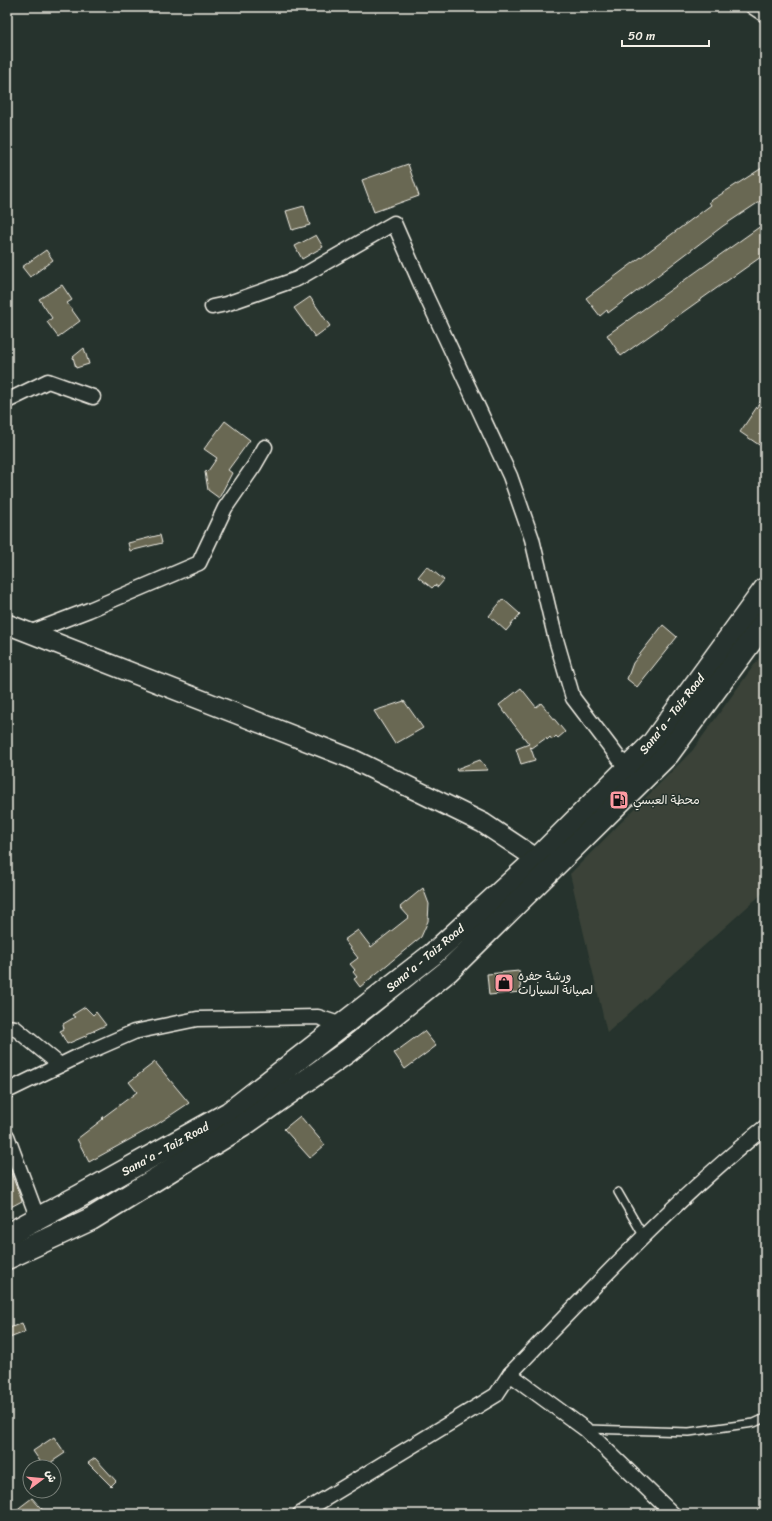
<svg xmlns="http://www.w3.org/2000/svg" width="772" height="1521" font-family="Sriracha,'Playpen Sans Arabic',sans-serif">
	<rect width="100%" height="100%" fill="#26332d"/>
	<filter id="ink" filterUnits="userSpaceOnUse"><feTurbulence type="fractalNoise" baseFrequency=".025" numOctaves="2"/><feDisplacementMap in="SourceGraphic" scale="8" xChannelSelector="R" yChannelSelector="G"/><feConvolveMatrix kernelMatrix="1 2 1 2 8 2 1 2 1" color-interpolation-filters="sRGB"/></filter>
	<g filter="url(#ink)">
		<!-- built -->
		<polygon fill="#3a4338" points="765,650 765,891 607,1033 570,874 692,751"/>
		<!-- building -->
		<g fill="#696853" stroke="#f4f1e8">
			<polygon points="408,164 419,196 374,212 362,180"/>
			<polygon points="765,166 765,198 723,226 608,313 607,310 600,316 586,298 711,205 709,202"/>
			<polygon points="304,206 310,225 292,230 286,211"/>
			<polygon points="765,223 765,254 621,356 607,335"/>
			<polygon points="316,235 323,247 302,259 295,246"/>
			<polygon points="46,250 53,260 30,277 22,267"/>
			<polygon points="62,285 72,300 67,303 80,321 58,337 47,322 52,318 39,299"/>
			<polygon points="310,297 330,326 315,337 294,308"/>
			<polygon points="84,348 89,364 76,368 73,357"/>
			<polygon points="765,395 765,449 740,432"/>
			<polygon points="225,421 250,440 228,470 232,473 219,498 208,490 205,472 208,471 217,458 204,449"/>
			<polygon points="160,535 162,543 130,551 128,543"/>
			<polygon points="427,566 444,580 438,587 435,585 432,588 418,577"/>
			<polygon points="503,599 520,614 506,631 489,616"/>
			<polygon points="663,625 677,637 637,687 627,679 633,663"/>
			<polygon points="521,688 536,707 541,703 565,732 558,738 556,736 552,740 550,737 547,740 546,738 532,748 530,746 535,760 521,764 516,749 529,744 499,705"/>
			<polygon points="404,701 423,728 395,744 374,711"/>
			<polygon points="480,760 488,770 457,771 456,769"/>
			<polygon points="423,888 429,904 428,921 421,937 360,987 354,979 357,977 353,972 355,970 350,964 358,958 344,940 358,930 371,947 409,917 400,907"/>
			<polygon points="519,971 521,992 489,995 487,974"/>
			<polygon points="85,1007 93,1015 96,1012 106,1025 87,1034 88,1035 67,1044 60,1031 64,1029 63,1024 75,1017 72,1015"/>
			<polygon points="424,1031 436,1046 405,1069 394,1053"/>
			<polygon points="155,1062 189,1103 156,1125 89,1162 77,1139 103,1119 102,1118 137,1092 129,1082"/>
			<polygon points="300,1116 325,1145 310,1158 284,1129"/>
			<polygon points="7,1163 22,1201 7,1209"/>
			<polygon points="22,1323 25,1332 7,1339 7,1329"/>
			<polygon points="54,1437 65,1453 44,1467 33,1451"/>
			<polygon points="95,1458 116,1481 111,1486 88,1463"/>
			<polygon points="32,1498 46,1514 11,1514"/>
		</g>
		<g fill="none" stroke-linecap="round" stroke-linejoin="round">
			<!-- lane casing -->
			<g stroke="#f4f1e8" stroke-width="10">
				<g id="lane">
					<polyline points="618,1192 644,1237"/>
					<polyline points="587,1429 689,1432 754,1423 765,1418"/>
				</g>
			</g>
			<!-- street casing -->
			<g stroke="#f4f1e8" stroke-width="17">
				<g id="street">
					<polyline points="753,7 765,15"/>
					<polyline points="212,307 226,304 297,279 394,223 426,296 510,476 532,539 555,636 573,698 627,769"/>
					<polyline points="7,401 48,381 93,397"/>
					<polyline points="29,633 89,610 199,563 225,508 254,466 265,447"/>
					<polyline points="7,1027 15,1028 60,1065"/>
					<polyline points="7,1091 79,1056 134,1032 197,1019 318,1017 342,1025"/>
					<polyline points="7,1136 38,1219"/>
					<polyline points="510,1374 585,1429 673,1514"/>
					<path d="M300,1514l196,-119 14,-21c82,-85 163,-173 255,-247"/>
				</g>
			</g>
			<!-- secondary casing -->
			<g stroke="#f4f1e8" stroke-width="22">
				<polyline id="secondary" points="7,624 350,758 483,823 537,859"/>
			</g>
			<!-- highway casing -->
			<g stroke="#f4f1e8" stroke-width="25">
				<g id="highway">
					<polyline points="7,1235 80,1196 229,1113 433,954 537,859 653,743 765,589"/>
					<polyline points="7,1258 91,1219 242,1126 347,1052 448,971 668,754 765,622"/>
				</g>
			</g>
			<!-- lane -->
			<use href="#lane" stroke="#26332d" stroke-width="7"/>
			<!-- street -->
			<use href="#street" stroke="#26332d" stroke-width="14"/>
			<!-- secondary -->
			<use href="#secondary" stroke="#26332d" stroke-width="19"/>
			<!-- highway -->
			<use href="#highway" stroke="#26332d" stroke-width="22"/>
		</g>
	</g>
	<!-- icons -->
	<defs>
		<g id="fuel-square" transform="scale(1)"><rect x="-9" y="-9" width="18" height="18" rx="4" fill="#ff9aa2" stroke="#26332d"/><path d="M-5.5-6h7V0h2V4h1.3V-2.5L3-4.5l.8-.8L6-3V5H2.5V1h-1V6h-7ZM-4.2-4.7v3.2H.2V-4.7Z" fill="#111"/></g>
		<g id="shop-square" transform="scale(1)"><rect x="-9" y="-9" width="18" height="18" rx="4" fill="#ff9aa2" stroke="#26332d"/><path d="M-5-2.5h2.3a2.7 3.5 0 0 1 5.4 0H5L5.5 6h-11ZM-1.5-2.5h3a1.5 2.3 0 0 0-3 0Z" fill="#111"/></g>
	</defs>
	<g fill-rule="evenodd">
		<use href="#fuel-square" x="619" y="800"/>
		<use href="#shop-square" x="504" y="983"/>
	</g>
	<g text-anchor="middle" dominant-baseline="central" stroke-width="3" stroke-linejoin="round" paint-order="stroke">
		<!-- street labels -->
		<g font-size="12" fill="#f4f1e8" stroke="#26332d">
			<text transform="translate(672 714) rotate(-52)">Sana'a - Taiz Road</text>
			<text transform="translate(425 958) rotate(-40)">Sana'a - Taiz Road</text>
			<text transform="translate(165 1149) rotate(-29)">Sana'a - Taiz Road</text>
		</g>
		<!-- poi labels -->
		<g font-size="12" fill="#f4f1e8" stroke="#26332d" text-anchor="start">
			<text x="633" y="800">محطة العبسي</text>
			<text x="518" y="976">ورشة جفره<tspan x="518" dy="14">لصيانة السيارات</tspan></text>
		</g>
	</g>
	<!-- margin -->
	<rect width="772" height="1521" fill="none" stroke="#26332d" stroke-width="24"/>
	<rect x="12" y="12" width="748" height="1497" fill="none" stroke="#f4f1e8" stroke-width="1.5" filter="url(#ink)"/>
	<!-- north arrow -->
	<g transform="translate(42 1479) rotate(74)"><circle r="19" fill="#26332d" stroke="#787f78"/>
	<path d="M0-3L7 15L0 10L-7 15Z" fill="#ff9aa2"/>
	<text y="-6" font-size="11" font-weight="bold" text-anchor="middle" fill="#f4f1e8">ش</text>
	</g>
	<!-- scale -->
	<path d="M622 40v6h87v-6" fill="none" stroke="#f4f1e8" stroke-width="2"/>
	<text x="628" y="40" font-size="12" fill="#f4f1e8" stroke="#26332d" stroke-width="3" paint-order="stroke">50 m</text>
</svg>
